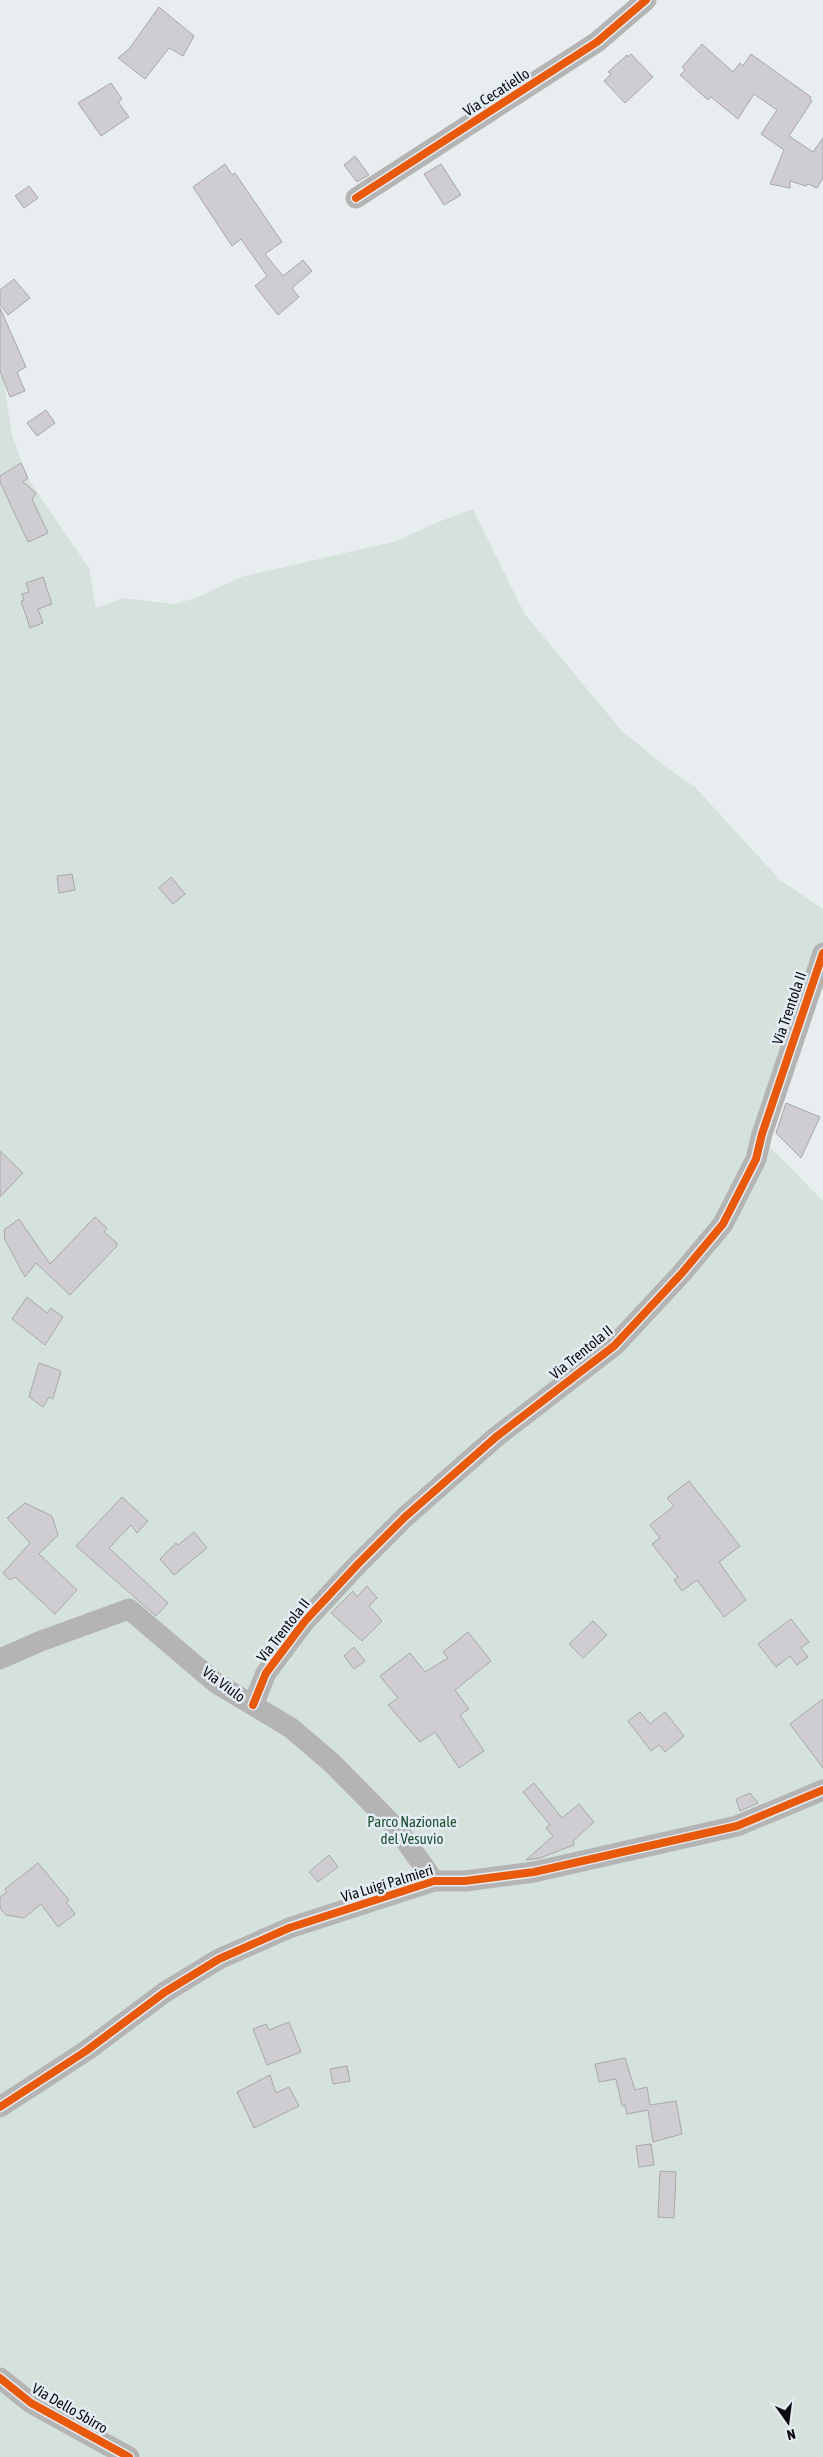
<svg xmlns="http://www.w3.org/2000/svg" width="823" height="2457" font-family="'Asap Condensed',sans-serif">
	<rect width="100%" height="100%" fill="#e8edf0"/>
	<!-- green -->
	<polygon fill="#d5e2dc" points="0,373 4,382 12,435 28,479 89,568 96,608 123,598 174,604 196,598 241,577 397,541 433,524 473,509 524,613 621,730 666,767 695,787 780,880 823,909 823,975 766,1143 823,1201 823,2457 0,2457"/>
	<!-- building -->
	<g fill="#cfccd2" stroke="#a7a8aa">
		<polygon points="159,7 194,36 183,56 169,48 145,79 118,58 129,49"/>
		<polygon points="702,44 733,72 740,63 743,66 751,54 811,97 810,99 812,101 789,136 813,152 823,138 823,178 817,188 808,184 806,186 790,181 790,188 770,184 784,150 761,134 777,110 754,94 738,119 711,97 708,100 680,75 685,70 682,67"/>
		<polygon points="631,54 653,77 625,103 604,81 611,74 608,72 627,55 628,57"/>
		<polygon points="111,83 122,99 118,102 129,117 101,136 78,103"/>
		<polygon points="355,156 369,175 357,182 344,165"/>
		<polygon points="225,164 232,175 235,173 282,242 265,254 283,276 303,260 312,271 292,288 299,297 278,315 255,286 267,276 241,239 232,246 193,187"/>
		<polygon points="441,164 461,195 444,205 424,174"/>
		<polygon points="29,186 38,198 24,208 15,196"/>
		<polygon points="14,279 30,298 8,315 0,305 0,290"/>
		<polygon points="0,308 26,367 17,372 25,391 10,397 0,371"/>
		<polygon points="46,410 55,423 37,436 27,423"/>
		<polygon points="21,463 28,478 23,482 36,493 32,499 48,533 28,542 0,482 0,476"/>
		<polygon points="43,577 52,604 38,609 43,623 30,628 21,601 24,600 22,594 29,592 26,583"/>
		<polygon points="72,874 75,890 59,893 57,876"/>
		<polygon points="171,877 185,894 173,904 159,888"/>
		<polygon points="786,1103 820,1117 801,1158 776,1133"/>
		<polygon points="0,1151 23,1173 0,1197"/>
		<polygon points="95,1217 107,1228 104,1232 117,1243 117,1246 70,1295 36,1263 25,1277 5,1240 4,1230 19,1219 50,1264"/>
		<polygon points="27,1297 47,1313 51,1308 63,1317 45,1345 12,1319"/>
		<polygon points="39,1363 61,1371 53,1399 49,1397 43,1407 29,1397"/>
		<polygon points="689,1481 740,1546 719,1562 746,1600 724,1617 697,1580 682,1591 674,1580 678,1577 652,1544 660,1538 650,1525 674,1506 667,1498"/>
		<polygon points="122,1497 148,1521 137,1533 131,1525 109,1548 168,1603 156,1616 76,1546"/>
		<polygon points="25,1503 52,1516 58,1535 39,1554 77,1590 55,1614 15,1577 10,1580 3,1573 30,1543 7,1518"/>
		<polygon points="194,1532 207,1548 174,1575 160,1559 176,1543 178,1545"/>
		<polygon points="367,1586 377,1598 369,1606 382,1621 362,1641 331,1613 353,1591 357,1597"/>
		<polygon points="791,1619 809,1642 801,1648 808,1657 797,1665 790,1656 776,1667 758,1644"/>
		<polygon points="593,1621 607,1635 583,1658 569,1644"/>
		<polygon points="468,1632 491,1661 455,1690 469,1709 460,1715 484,1751 459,1768 435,1732 420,1742 388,1705 398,1698 380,1676 410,1653 425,1672 448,1658 443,1652"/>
		<polygon points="354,1647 365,1661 354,1669 344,1656"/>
		<polygon points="823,1699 823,1768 790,1724"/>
		<polygon points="640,1712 650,1724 665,1712 684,1736 665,1752 659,1745 651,1751 628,1721"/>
		<polygon points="534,1783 562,1818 579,1804 594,1822 573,1841 574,1845 540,1858 526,1860 553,1836 546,1828 550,1825 523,1792"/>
		<polygon points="750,1793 758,1803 740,1811 736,1799"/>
		<polygon points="329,1855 338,1867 318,1882 309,1872"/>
		<polygon points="38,1863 69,1900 66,1902 75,1914 58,1927 41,1904 24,1918 6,1915 0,1908 0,1897 7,1892 5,1889"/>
		<polygon points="289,2022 301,2052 267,2065 253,2029 266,2024 269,2030"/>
		<polygon points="625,2058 635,2090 647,2087 650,2105 676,2101 682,2134 653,2142 648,2110 627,2114 625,2105 622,2106 616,2079 599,2082 595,2064"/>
		<polygon points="347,2066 350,2081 333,2084 330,2069"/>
		<polygon points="270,2075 276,2093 289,2087 299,2106 254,2128 237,2092"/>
		<polygon points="651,2144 654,2165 639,2167 636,2146"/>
		<polygon points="660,2171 676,2172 674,2218 658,2217"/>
	</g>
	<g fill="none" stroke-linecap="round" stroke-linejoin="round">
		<!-- minor -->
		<g stroke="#b4b4b4" stroke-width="21">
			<polyline points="356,198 597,42 646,0"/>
			<polyline points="0,1659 41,1641 129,1609 216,1683 291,1728 332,1763 398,1830 434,1881"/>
			<polyline points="253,1705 266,1673 305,1621 358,1564 405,1517 496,1437 614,1346 682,1273 723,1224 756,1159 762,1134 823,953"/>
			<polyline points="0,2107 86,2051 165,1992 219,1959 289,1928 434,1881 465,1881 534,1872 737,1826 823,1790"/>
			<polyline points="0,2378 31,2403 129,2457"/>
		</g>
		<!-- cycleway casing -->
		<g stroke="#e5edf4" stroke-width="11">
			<g id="cycleway">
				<polyline points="356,198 597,42 646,0"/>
				<polyline points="253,1705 266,1673 305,1621 358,1564 405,1517 496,1437 614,1346 682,1273 723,1224 756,1159 762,1134 823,953"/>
				<polyline points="0,2107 86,2051 165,1992 219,1959 289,1928 434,1881 465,1881 534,1872 737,1826 823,1790"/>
				<polyline points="0,2378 31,2403 129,2457"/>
			</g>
		</g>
		<!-- cycleway -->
		<use href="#cycleway" stroke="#e8590c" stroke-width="8"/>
	</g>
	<g text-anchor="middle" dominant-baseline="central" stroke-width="5" stroke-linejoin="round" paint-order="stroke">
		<!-- street labels -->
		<g font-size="15" fill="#0a0c0f" stroke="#e5edf4">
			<text transform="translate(496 92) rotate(-33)">Via Cecatiello</text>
			<text transform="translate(789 1008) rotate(-71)">Via Trentola II</text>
			<text transform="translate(581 1352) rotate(-39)">Via Trentola II</text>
			<text transform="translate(283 1630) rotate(-52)">Via Trentola II</text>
			<text transform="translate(224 1684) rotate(36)">Via Viulo</text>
			<text transform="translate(387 1883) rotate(-17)">Via Luigi Palmieri</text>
			<text transform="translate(70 2408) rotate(30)">Via Dello Sbirro</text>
		</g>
		<!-- park labels -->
		<g font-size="15" fill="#205033" stroke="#e5edf4">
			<text x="412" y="1821">Parco Nazionale<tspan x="412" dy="17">del Vesuvio</tspan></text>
		</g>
	</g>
	<!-- north arrow -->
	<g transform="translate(788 2422) rotate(166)" stroke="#e5edf4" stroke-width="4" paint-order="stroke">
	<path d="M0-4L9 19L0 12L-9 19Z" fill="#0a0c0f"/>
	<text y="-8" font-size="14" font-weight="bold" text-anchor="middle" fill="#0a0c0f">N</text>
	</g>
</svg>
